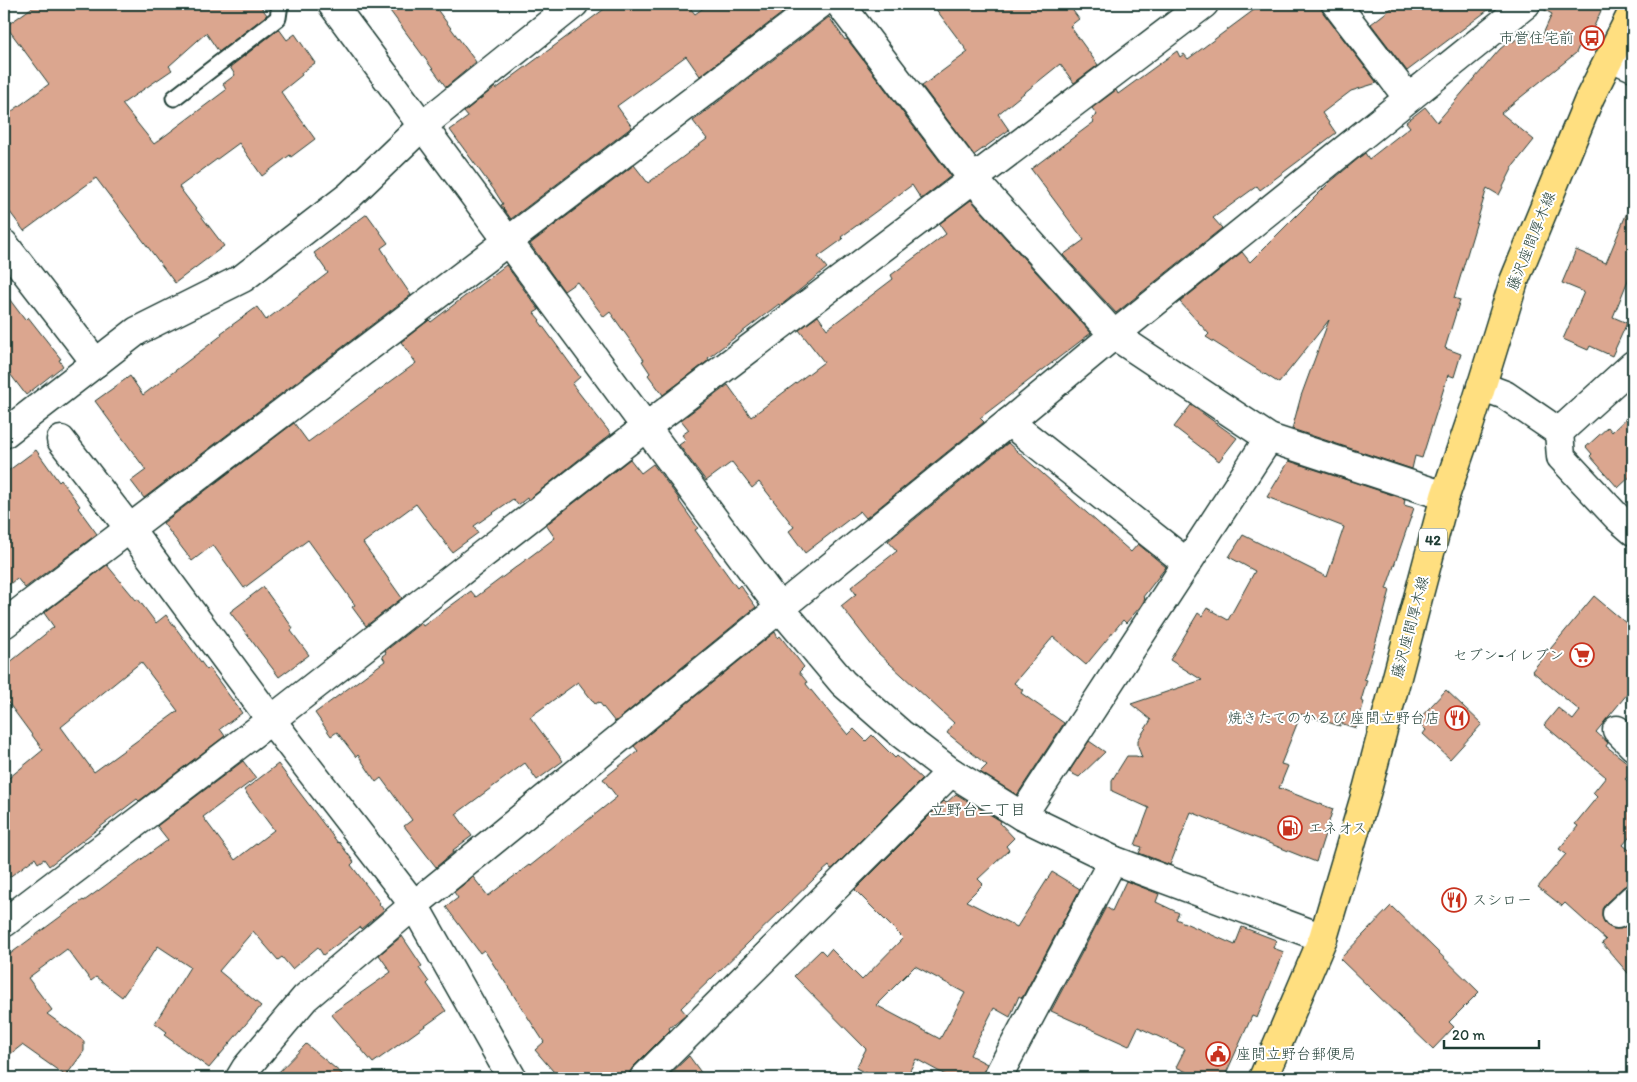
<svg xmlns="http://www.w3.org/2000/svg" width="1637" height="1082" font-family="Itim,'Klee One',sans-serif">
	<rect width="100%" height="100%" fill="#fff"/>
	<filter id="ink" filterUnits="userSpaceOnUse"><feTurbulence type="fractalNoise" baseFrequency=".02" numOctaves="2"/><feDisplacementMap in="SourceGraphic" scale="10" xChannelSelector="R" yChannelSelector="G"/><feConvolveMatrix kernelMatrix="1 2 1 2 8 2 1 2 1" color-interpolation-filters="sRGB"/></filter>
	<g filter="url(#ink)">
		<!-- building -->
		<g fill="#dba68f" stroke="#1f3d34" fill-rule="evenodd">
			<polygon points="37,4 259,4 267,15 219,52 206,33 169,66 172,70 122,104 154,144 226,90 223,84 235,75 230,67 279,29 287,40 295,34 315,63 301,73 302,75 281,92 315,139 291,157 290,155 262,176 239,143 179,187 224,246 175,283 96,178 24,231 4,204 4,117 49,84 6,26"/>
			<polygon points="385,4 433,4 476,62 446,87"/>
			<polygon points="611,4 687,4 695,14 709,4 794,4 700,76 686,56 617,106 632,127 511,219 501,205 503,204 494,190 450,130 468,117 464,112 495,87 496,89"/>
			<polygon points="932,4 1068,4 1079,19 1070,26 1098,65 1074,83 1060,64 998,114 1009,130 974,155 922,86 968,52"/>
			<polygon points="1262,4 1318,4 1324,14 1377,83 1351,91 1322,113 1336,133 1260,190 1257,186 1213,218 1222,228 1116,313 1063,255 1084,240 1031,169 1094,122 1092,119 1097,115 1092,108 1116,90 1118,94 1177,51 1180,57 1184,54 1188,59"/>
			<polygon points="1397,4 1496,4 1407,71 1371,24"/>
			<polygon points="1541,4 1604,4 1591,33 1586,30 1576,53 1501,113 1534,140 1514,165 1499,195 1487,188 1454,298 1460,300 1445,348 1461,354 1454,377 1448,375 1422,458 1415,456 1412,469 1292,429 1301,396 1329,320 1279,383 1206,337 1209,334 1180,302 1242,252 1250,262 1330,182 1365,153 1369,159 1410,127 1406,122 1425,107 1437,122 1500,49 1511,40 1513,42 1528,29 1539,43 1552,14 1541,8"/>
			<polygon points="829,17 845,40 847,39 951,176 921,199 912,185 841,237 843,239 818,257 827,268 780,306 779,304 708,358 709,360 663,395 648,375 650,373 642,361 644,360 610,312 604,317 577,282 564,291 530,244 634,165 648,183 707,139 693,121"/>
			<polygon points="1633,198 1633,268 1613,317 1627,323 1612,356 1590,346 1588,350 1563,339 1584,292 1562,283 1576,250 1606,263"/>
			<polygon points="971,200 1091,333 980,418 984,422 866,518 860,511 805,553 789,531 794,527 759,482 752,488 732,462 706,481 679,445 686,440 682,435 689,430 681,420 728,385 751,417 824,362 799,330 818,316 827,329 893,279 891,275 946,234 939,224"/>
			<polygon points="367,214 388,243 381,248 388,259 387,260 411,295 144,498 131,481 146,470 95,401 130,376 143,395 222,335 221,333 257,307 266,320 328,273 314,253"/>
			<polygon points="506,265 539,310 534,313 540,320 539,321 580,377 572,384 611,434 528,500 527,498 518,505 513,499 474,526 478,533 452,552 416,504 363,543 402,598 366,626 352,607 355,605 308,540 244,588 213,545 192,561 163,523 294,423 308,442 416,363 401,342 429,320 431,322"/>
			<polygon points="4,292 25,320 28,317 61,359 59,360 63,366 26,395 4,366"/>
			<polygon points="1191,405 1237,438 1219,461 1174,427"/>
			<polygon points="1633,412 1633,474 1618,488 1590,456 1592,454 1586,447 1608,427 1612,432"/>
			<polygon points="1008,443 1131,552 1138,544 1166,567 1143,597 1145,599 1140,607 1126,623 1123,620 1086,665 1053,637 1014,683 1023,690 1021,693 1064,723 1017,795 980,772 987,765 947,733 954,723 877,652 841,606 856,594 851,587 897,551 888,541"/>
			<polygon points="36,450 59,482 61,480 80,506 78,508 97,534 25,588 17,578 4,589 4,474"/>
			<polygon points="630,459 641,473 653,464 680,500 679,501 698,528 695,530 737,588 740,585 756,607 615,722 599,702 595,704 578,682 530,717 563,761 537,780 525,763 456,814 472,836 453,850 454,852 436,867 404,826 412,820 381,778 376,782 358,755 356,757 337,732 331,736 315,713 385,661 382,656 386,653 385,651 421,623 423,626 471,591 476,597 555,538 546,525"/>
			<polygon points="1289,461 1405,499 1404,505 1414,508 1386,589 1390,590 1380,628 1364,679 1367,680 1361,701 1364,702 1356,728 1340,723 1340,726 1301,714 1281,764 1288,766 1279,788 1333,809 1316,862 1191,812 1170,865 1139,853 1142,847 1135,845 1149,808 1112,791 1112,780 1127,756 1136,756 1142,758 1138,746 1138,740 1151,720 1131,704 1202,680 1170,660 1198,613 1202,616 1207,608 1228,620 1255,571 1229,557 1243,535 1327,577 1344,527 1267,497"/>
			<path d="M107,565l29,35 2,-1 18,24 10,-8 41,55 2,-2 33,45 -22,16 5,7 -86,65 -2,-2 -88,67 -5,-7 -6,4 -3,-5 -31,23v-99l39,-32 -39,-53v-30l50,-40 -10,-14zM141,662l37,49 -84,61 -33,-45z"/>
			<polygon points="263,587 293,628 291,631 309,655 279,677 230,612"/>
			<polygon points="1594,596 1633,629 1633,687 1596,732 1608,743 1606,746 1633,767 1633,771 1625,779 1633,786 1633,833 1623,845 1633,853 1633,884 1629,884 1623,887 1606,903 1602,909 1602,917 1606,925 1613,929 1621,929 1633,920 1633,979 1602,943 1606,940 1565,903 1562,906 1538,887 1566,854 1559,849 1578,826 1575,824 1597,797 1593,793 1606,777 1544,725 1558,708 1573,720 1580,711 1532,671"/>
			<polygon points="775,632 778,638 780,636 804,667 799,672 807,682 806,684 848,735 854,729 866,741 872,735 895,758 897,756 922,779 833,868 831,869 829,866 815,878 681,1008 686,1014 669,1028 670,1030 633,1067 629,1073 629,1078 559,1078 535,1050 544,1042 484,950 480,953 446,907 458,898 454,892 473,877 488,896 529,865 530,866 617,797 603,779 638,751 634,746"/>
			<polygon points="1446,690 1482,724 1450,759 1423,734 1426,730 1417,721"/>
			<polygon points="1089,741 1105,752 1079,777 1069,772"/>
			<polygon points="243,761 256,778 203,817 235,860 274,830 244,790 278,764 338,843 339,842 354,862 351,865 380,903 379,904 384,910 361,929 360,927 323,955 318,947 292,969 282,957 278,960 253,931 219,971 261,1006 209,1068 164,1035 167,1032 155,1023 190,967 158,946 122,997 96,977 91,981 67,949 28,978 52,1010 47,1014 84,1041 84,1051 66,1076 22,1045 4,1059 4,945 10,954 83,900 84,901 168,840 157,826"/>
			<path d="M956,794l45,27 -1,2 14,15 -8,8 3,4 -31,29 5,5 -17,17 51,26 35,-55 28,17 -58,109 -3,-2 -9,21 -16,-9 -24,47 17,9 -6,14h-30l-35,-19 -10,19h-31l-19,-10 10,-19 -72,-73 27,-26 5,5 5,-6 31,31 41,-42 -48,-48 89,-89 2,2zM915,966l50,27 -25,46 -64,-34z"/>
			<polygon points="1126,881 1159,894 1156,902 1179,913 1176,919 1235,945 1242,927 1276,940 1273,948 1284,952 1257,1018 1252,1016 1224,1078 1200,1078 1176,1067 1185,1049 1138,1027 1129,1046 1051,1011 1106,907 1112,911"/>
			<polygon points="1391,906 1479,992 1449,1022 1454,1027 1433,1049 1340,959"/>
			<polygon points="402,936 422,966 419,968 429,982 427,984 446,1011 373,1063 331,1014 391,972 379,955"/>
			<polygon points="306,1044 347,1078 273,1078"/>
			<polygon points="689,1056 705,1078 666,1078"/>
		</g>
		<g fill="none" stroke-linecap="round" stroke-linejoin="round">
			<!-- lane casing -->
			<g stroke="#1f3d34" stroke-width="19">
				<polyline id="lane" points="174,98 278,18 280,4"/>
			</g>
			<!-- street casing -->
			<g stroke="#1f3d34" stroke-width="31">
				<g id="street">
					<polyline points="332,4 780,608 843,683 900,733 951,772 1022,816 1113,860 1323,938"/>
					<polyline points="840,4 973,179 1114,335 1269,438 1445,496"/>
					<polyline points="1336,4 1408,98"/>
					<polyline points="1611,57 1633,67"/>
					<polyline points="4,244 96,363"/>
					<polyline points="1481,386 1505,395 1559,432"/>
					<polyline points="1009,422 1187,563"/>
					<polyline points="1559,432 1561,457 1618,518 1633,531"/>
					<polyline points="1559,432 1633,365"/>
					<polyline points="4,434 137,331 243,278 349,196 422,126 574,4"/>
					<polyline points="61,440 129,528 271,720 414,905 512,1078"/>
					<polyline points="4,624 820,4"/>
					<polyline points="1617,730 1633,746"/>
					<polyline points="1022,816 1269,438"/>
					<polyline points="1617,914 1633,899"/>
					<polyline points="4,923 271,720 646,427 1204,4"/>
					<polyline points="240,1078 246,1068 305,998 414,905 1009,422 1114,335 1526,4"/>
					<polyline points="644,1078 951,772"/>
					<polyline points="997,1078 1113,860"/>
				</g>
			</g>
			<!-- primary casing -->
			<g stroke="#1f3d34" stroke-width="31">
				<polyline id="primary" points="1263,1078 1323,938 1367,790 1445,496 1470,423 1514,281 1590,97 1633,11"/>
			</g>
			<!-- lane -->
			<use href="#lane" stroke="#fff" stroke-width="15"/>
			<!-- street -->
			<use href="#street" stroke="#fff" stroke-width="28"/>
			<!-- primary -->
			<use href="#primary" stroke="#ffdf80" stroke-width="28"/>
		</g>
	</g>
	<!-- icons -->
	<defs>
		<g id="bus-ring" transform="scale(1.25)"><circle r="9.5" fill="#fff" stroke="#c8321e" stroke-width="1.5"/><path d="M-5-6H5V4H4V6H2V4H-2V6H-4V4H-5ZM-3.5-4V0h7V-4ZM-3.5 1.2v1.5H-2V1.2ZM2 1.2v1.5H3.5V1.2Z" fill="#c8321e"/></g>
		<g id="supermarket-ring" transform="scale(1.25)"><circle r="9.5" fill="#fff" stroke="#c8321e" stroke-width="1.5"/><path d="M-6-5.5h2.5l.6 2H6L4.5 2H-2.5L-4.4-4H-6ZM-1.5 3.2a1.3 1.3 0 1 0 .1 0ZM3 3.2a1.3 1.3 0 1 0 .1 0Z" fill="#c8321e"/></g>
		<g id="restaurant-ring" transform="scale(1.25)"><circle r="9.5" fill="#fff" stroke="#c8321e" stroke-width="1.5"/><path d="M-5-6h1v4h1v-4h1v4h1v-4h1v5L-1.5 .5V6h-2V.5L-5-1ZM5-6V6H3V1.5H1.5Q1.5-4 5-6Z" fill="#c8321e"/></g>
		<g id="fuel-ring" transform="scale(1.25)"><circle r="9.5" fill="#fff" stroke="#c8321e" stroke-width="1.5"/><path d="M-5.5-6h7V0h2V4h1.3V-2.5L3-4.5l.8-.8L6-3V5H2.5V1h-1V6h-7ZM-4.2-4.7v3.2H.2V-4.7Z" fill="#c8321e"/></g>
		<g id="civic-ring" transform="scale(1.25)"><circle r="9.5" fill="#fff" stroke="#c8321e" stroke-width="1.5"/><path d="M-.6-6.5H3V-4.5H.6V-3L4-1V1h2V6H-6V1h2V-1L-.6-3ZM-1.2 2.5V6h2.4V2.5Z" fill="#c8321e"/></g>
	</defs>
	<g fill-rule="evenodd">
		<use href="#bus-ring" x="1592" y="38"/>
		<use href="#supermarket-ring" x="1582" y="655"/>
		<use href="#restaurant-ring" x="1457" y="718"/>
		<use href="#fuel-ring" x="1290" y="828"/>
		<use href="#restaurant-ring" x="1454" y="900"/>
		<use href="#civic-ring" x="1218" y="1054"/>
	</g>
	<g text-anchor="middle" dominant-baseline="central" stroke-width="4" stroke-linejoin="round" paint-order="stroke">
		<!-- shield labels -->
		<rect fill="#fff" stroke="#627771" stroke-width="1" x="1419" y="528.5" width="28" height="23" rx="4"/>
		<g font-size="14" font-weight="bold" fill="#1f3d34">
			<text x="1433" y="540">42</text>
		</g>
		<!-- poi labels -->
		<g font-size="15" fill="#1f3d34" stroke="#fff" text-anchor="end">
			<text x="1574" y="38">市営住宅前</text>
			<text x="1564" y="655">セブン-イレブン</text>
			<text x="1440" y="718">焼きたてのかるび 座間立野台店</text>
			<text x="1308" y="828" text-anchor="start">エネオス</text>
			<text x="1472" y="900" text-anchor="start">スシロー</text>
			<text x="1236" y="1054" text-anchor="start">座間立野台郵便局</text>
		</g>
		<!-- street labels -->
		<g font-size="15" fill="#1f3d34" stroke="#fff">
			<text transform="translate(1531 241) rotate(-68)">藤沢座間厚木線</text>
			<text transform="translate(1410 627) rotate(-75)">藤沢座間厚木線</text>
		</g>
		<!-- neighbourhood labels -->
		<g font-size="16" fill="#1f3d34" stroke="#fff">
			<text x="978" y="809">立野台二丁目</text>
		</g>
	</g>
	<!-- margin -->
	<rect width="1637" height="1082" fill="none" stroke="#fff" stroke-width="20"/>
	<rect x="10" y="10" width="1617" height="1062" fill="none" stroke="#1f3d34" stroke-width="2" filter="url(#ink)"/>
	<!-- scale -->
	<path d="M1444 1040v8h95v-8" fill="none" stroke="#1f3d34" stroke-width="2.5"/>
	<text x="1452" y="1040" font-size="15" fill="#1f3d34" stroke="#ffffff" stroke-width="4" paint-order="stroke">20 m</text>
</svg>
